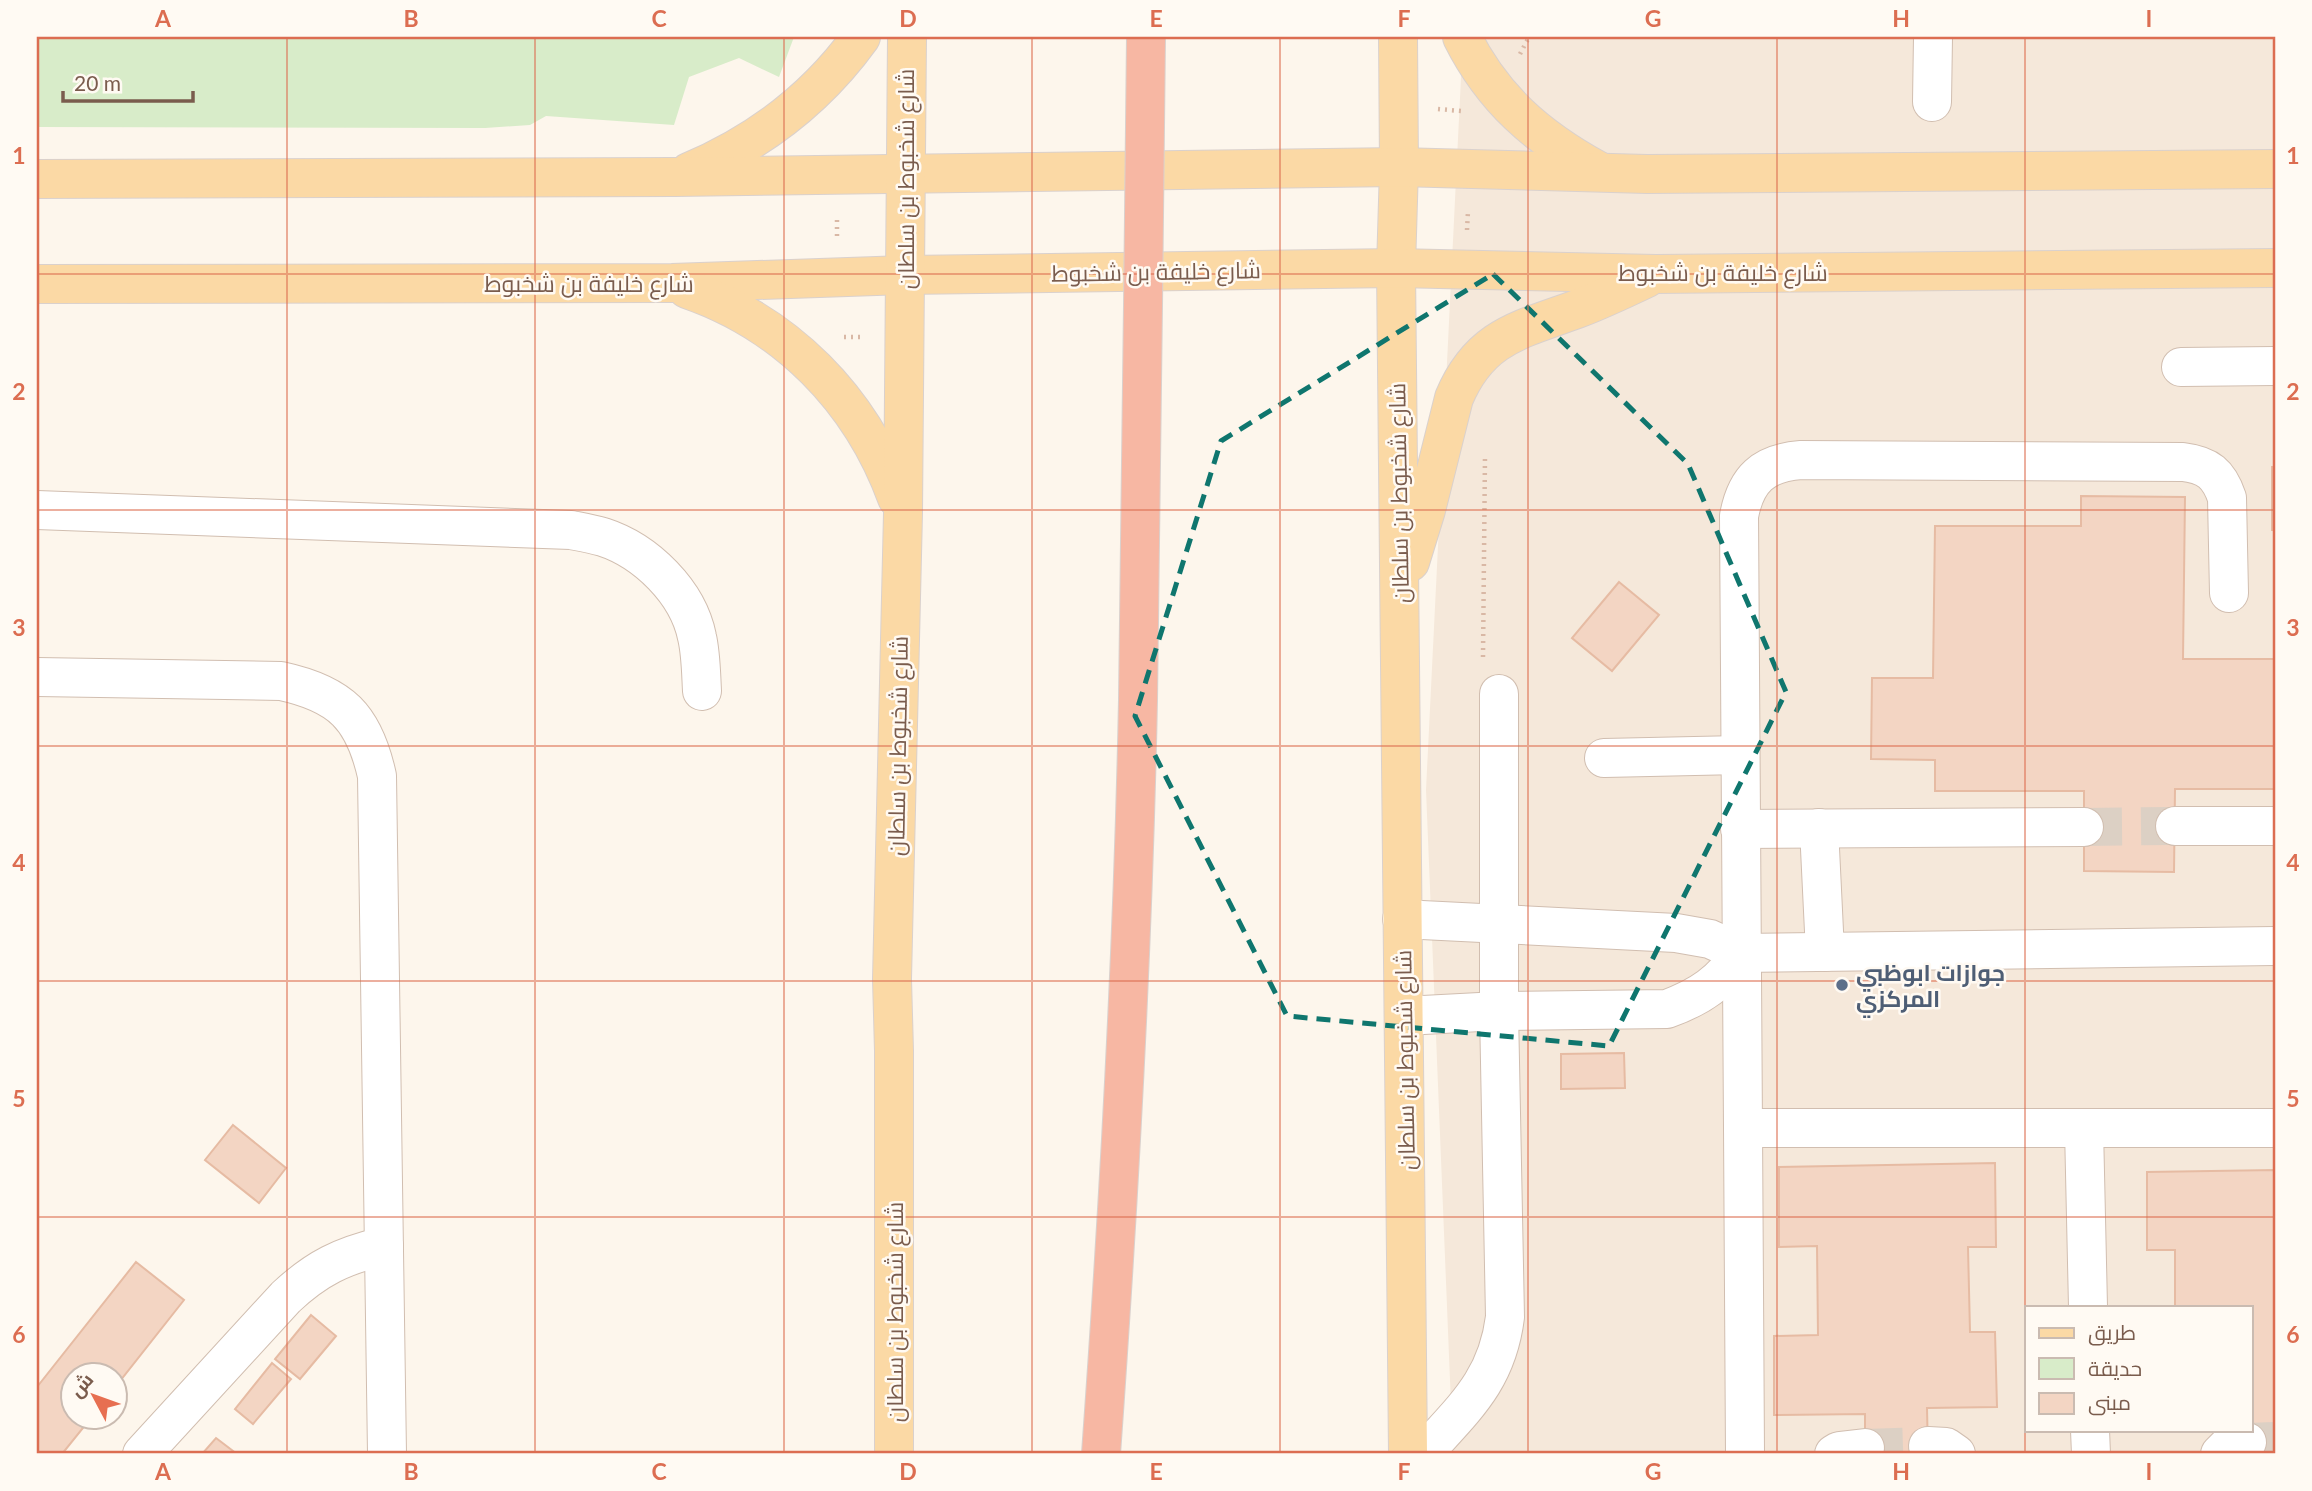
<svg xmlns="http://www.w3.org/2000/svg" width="2312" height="1491" font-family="Lato,Cairo,sans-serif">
	<rect width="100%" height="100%" fill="#fdf6ec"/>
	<!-- residential -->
	<path fill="#f5e8da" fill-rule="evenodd" d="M1463,37h812v1417h-822l-27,-664zM2027,1307h224v123h-224z"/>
	<!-- green -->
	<polygon fill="#d8ecc9" points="37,37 794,37 779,77 739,58 689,77 674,125 546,116 530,125 485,128 37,127"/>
	<!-- building -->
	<g fill="#f3d5c3" stroke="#e6bba3" stroke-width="2">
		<rect x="2272" y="467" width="3" height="63"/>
		<polygon points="2081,496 2185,497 2183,659 2275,659 2275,789 2175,789 2174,872 2084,871 2084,791 1935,791 1935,760 1871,759 1872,678 1933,678 1935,526 2081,526"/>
		<polygon points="1619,582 1659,615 1612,671 1572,638"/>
		<polygon points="1624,1053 1625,1088 1561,1089 1561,1054"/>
		<polygon points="233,1125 286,1168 259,1203 205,1160"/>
		<polygon points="1995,1163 1996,1247 1968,1247 1970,1332 1995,1332 1997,1407 1927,1408 1928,1454 1865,1454 1865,1414 1774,1415 1774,1336 1818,1335 1817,1246 1779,1247 1779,1167"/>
		<polygon points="2275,1170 2275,1454 2247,1454 2251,1430 2251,1307 2175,1307 2175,1250 2147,1250 2147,1172"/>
		<polygon points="136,1262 184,1300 116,1386 116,1376 74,1376 74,1418 91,1418 62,1454 37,1454 37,1387"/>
		<polygon points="311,1315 336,1336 300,1379 275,1359"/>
		<polygon points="272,1363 291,1379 253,1424 235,1409"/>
		<polygon points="216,1438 237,1454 202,1454"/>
	</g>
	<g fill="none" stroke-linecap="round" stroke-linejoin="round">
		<!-- minor-tunnel -->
		<g stroke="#dcd0c4" stroke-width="38" stroke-dasharray="38 19" stroke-linecap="butt">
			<polyline points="2084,827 2175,826"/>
			<polyline points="2247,1442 2275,1441"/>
			<polyline points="1865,1448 1928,1446"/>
		</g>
		<!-- minor casing -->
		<g stroke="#d1beb0" stroke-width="40">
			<g id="minor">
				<polyline points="1932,102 1933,37"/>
				<polyline points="2181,367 2275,366"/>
				<path d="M37,510l534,20c10,2 21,4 32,7 43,14 85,55 94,100 4,17 4,36 5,54"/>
				<path d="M37,677l244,4c60,13 83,36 96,95l10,678"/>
				<polyline points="1604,758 1740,755"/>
				<polyline points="2175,826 2275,826"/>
				<polyline points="1819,828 1825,952"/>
				<polyline points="1740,829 2084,827"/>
				<polyline points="1402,919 1676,933 1710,939 1741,953 2275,946"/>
				<path d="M1404,1016l95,-5 168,-2c33,-12 55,-27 74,-56"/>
				<path d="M1743,1128l-4,-612c7,-37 24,-53 62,-56l382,2c25,3 36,12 44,36l2,95"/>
				<polyline points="2084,1128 2088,1307"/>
				<polyline points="2090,1430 2091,1454"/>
				<polyline points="1928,1446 1946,1447 1956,1454"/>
				<path d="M142,1454l144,-157c31,-29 56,-41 98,-51"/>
				<path d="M1423,1454c41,-46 74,-73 82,-137l-6,-306v-317"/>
				<polyline points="1745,1454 1743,1128 2275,1128"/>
				<polyline points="1834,1454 1839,1451 1865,1448"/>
				<polyline points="2220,1454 2229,1445 2247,1442"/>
			</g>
		</g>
		<!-- major casing -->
		<g stroke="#dad1cd" stroke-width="40">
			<g id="major">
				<polyline points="1398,37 1399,167 1396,268 1408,1454"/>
				<path d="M1462,37c31,62 75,100 135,133"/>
				<path d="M689,172c69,-29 128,-74 172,-135"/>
				<polyline points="37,179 675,177 1399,167 1647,174 2275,169"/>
				<polyline points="37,284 672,283 905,275 1396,268 1656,274 2275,268"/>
				<path d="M687,289c99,34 174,110 210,209"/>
				<path d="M1410,562l16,-52 28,-112c26,-62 66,-68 123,-89 24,-9 47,-20 70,-31"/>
				<polyline points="894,1454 894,1051 892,979 903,513 907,37"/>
			</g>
		</g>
		<!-- path -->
		<g stroke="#d9b8a5" stroke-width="4.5" stroke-dasharray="2 5" stroke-linecap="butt">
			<polyline points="1520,54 1529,37"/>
			<polyline points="1438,109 1461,111"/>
			<polyline points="1467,230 1468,211"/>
			<polyline points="837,236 837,217"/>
			<polyline points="844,337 863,337"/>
			<polyline points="1483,657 1485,456"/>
		</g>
		<!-- minor -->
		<use href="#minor" stroke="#fff" stroke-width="38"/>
		<!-- major -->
		<use href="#major" stroke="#fbd9a5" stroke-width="38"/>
		<!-- highway-bridge casing -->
		<g stroke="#dad1cd" stroke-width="40" stroke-linecap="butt">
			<path id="highway-bridge" d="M1101,1454c18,-251 32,-502 37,-754 4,-221 5,-442 8,-663"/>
		</g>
		<!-- highway-bridge -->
		<use href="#highway-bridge" stroke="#f7b7a3" stroke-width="38"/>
	</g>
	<!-- marked area -->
	<path fill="none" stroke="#0f766e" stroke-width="5" stroke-dasharray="14 9" stroke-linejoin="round" d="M1493,274l195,190 98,228 -177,354 -322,-30 -152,-300 86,-275z"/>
	<!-- grid -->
	<path fill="none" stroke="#dc6d51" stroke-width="2" stroke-opacity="0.55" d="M287,37v1417M535,37v1417M784,37v1417M1032,37v1417M1280,37v1417M1528,37v1417M1777,37v1417M2025,37v1417M37,274h2238M37,510h2238M37,746h2238M37,981h2238M37,1217h2238"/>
	<!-- markers -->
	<circle fill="#5c6f8a" stroke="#fffaf3" stroke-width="2.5" cx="1842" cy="985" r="7"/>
	<g text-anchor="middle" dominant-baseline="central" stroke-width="5" stroke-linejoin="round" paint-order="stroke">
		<!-- street labels -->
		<g font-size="23" fill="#7a5c4d" stroke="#fffaf3">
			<text transform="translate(905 179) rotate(-90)">شارع شخبوط بن سلطان</text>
			<text transform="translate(1156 271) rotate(-1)">شارع خليفة بن شخبوط</text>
			<text x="1723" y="272">شارع خليفة بن شخبوط</text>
			<text x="589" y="283">شارع خليفة بن شخبوط</text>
			<text transform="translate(1398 493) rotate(-91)">شارع شخبوط بن سلطان</text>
			<text transform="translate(897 746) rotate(-89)">شارع شخبوط بن سلطان</text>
			<text transform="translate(1404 1060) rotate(-91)">شارع شخبوط بن سلطان</text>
			<text transform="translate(894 1312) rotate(-90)">شارع شخبوط بن سلطان</text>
		</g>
		<!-- service labels -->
		<g font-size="23" font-weight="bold" fill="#4e5e75" stroke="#fffaf3" text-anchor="start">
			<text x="1856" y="972">جوازات ابوظبي<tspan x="1856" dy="26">المركزي</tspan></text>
		</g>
	</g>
	<!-- border -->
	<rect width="2312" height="1491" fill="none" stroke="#fffaf3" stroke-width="77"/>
	<!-- legend -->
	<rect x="2025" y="1306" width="228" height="126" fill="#fffaf3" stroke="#cabbb1" stroke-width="2"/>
	<rect x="2039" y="1328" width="35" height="10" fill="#fbd9a5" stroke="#cabbb1" stroke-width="2"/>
	<text x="2088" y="1340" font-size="21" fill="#7a5c4d">طريق</text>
	<rect x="2039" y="1358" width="35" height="21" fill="#d8ecc9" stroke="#cabbb1" stroke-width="2"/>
	<text x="2088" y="1376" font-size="21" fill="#7a5c4d">حديقة</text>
	<rect x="2039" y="1393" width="35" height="21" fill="#f3d5c3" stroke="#cabbb1" stroke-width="2"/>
	<text x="2088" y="1410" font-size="21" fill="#7a5c4d">مبنى</text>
	<!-- north arrow -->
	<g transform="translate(94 1396) rotate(311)"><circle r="33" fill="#fffaf3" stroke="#cabbb1" stroke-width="2"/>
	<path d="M0-5L12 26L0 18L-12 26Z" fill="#e76f51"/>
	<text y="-10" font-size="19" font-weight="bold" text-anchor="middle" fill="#7a5c4d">ش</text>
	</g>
	<!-- scale -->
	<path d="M63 91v10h130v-10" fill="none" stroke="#7a5c4d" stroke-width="3.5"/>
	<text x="74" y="91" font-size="21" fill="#7a5c4d" stroke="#fffaf3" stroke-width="5" paint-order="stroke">20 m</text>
	<rect x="38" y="38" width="2236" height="1414" fill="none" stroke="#dc6d51" stroke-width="2.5"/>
	<g font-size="23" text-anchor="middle" font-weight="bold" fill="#dc6d51">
		<text x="163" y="27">A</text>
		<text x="411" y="27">B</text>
		<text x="659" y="27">C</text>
		<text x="908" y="27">D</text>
		<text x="1156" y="27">E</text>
		<text x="1404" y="27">F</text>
		<text x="1653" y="27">G</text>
		<text x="1901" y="27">H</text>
		<text x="2149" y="27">I</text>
		<text x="19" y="164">1</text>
		<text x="2293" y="164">1</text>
		<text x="19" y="400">2</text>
		<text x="2293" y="400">2</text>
		<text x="19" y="636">3</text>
		<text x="2293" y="636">3</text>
		<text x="19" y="871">4</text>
		<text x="2293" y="871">4</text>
		<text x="19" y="1107">5</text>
		<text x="2293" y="1107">5</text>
		<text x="19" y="1343">6</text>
		<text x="2293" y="1343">6</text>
		<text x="163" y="1480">A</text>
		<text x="411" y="1480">B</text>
		<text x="659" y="1480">C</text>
		<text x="908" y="1480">D</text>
		<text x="1156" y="1480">E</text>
		<text x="1404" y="1480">F</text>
		<text x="1653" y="1480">G</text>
		<text x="1901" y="1480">H</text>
		<text x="2149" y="1480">I</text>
	</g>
</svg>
